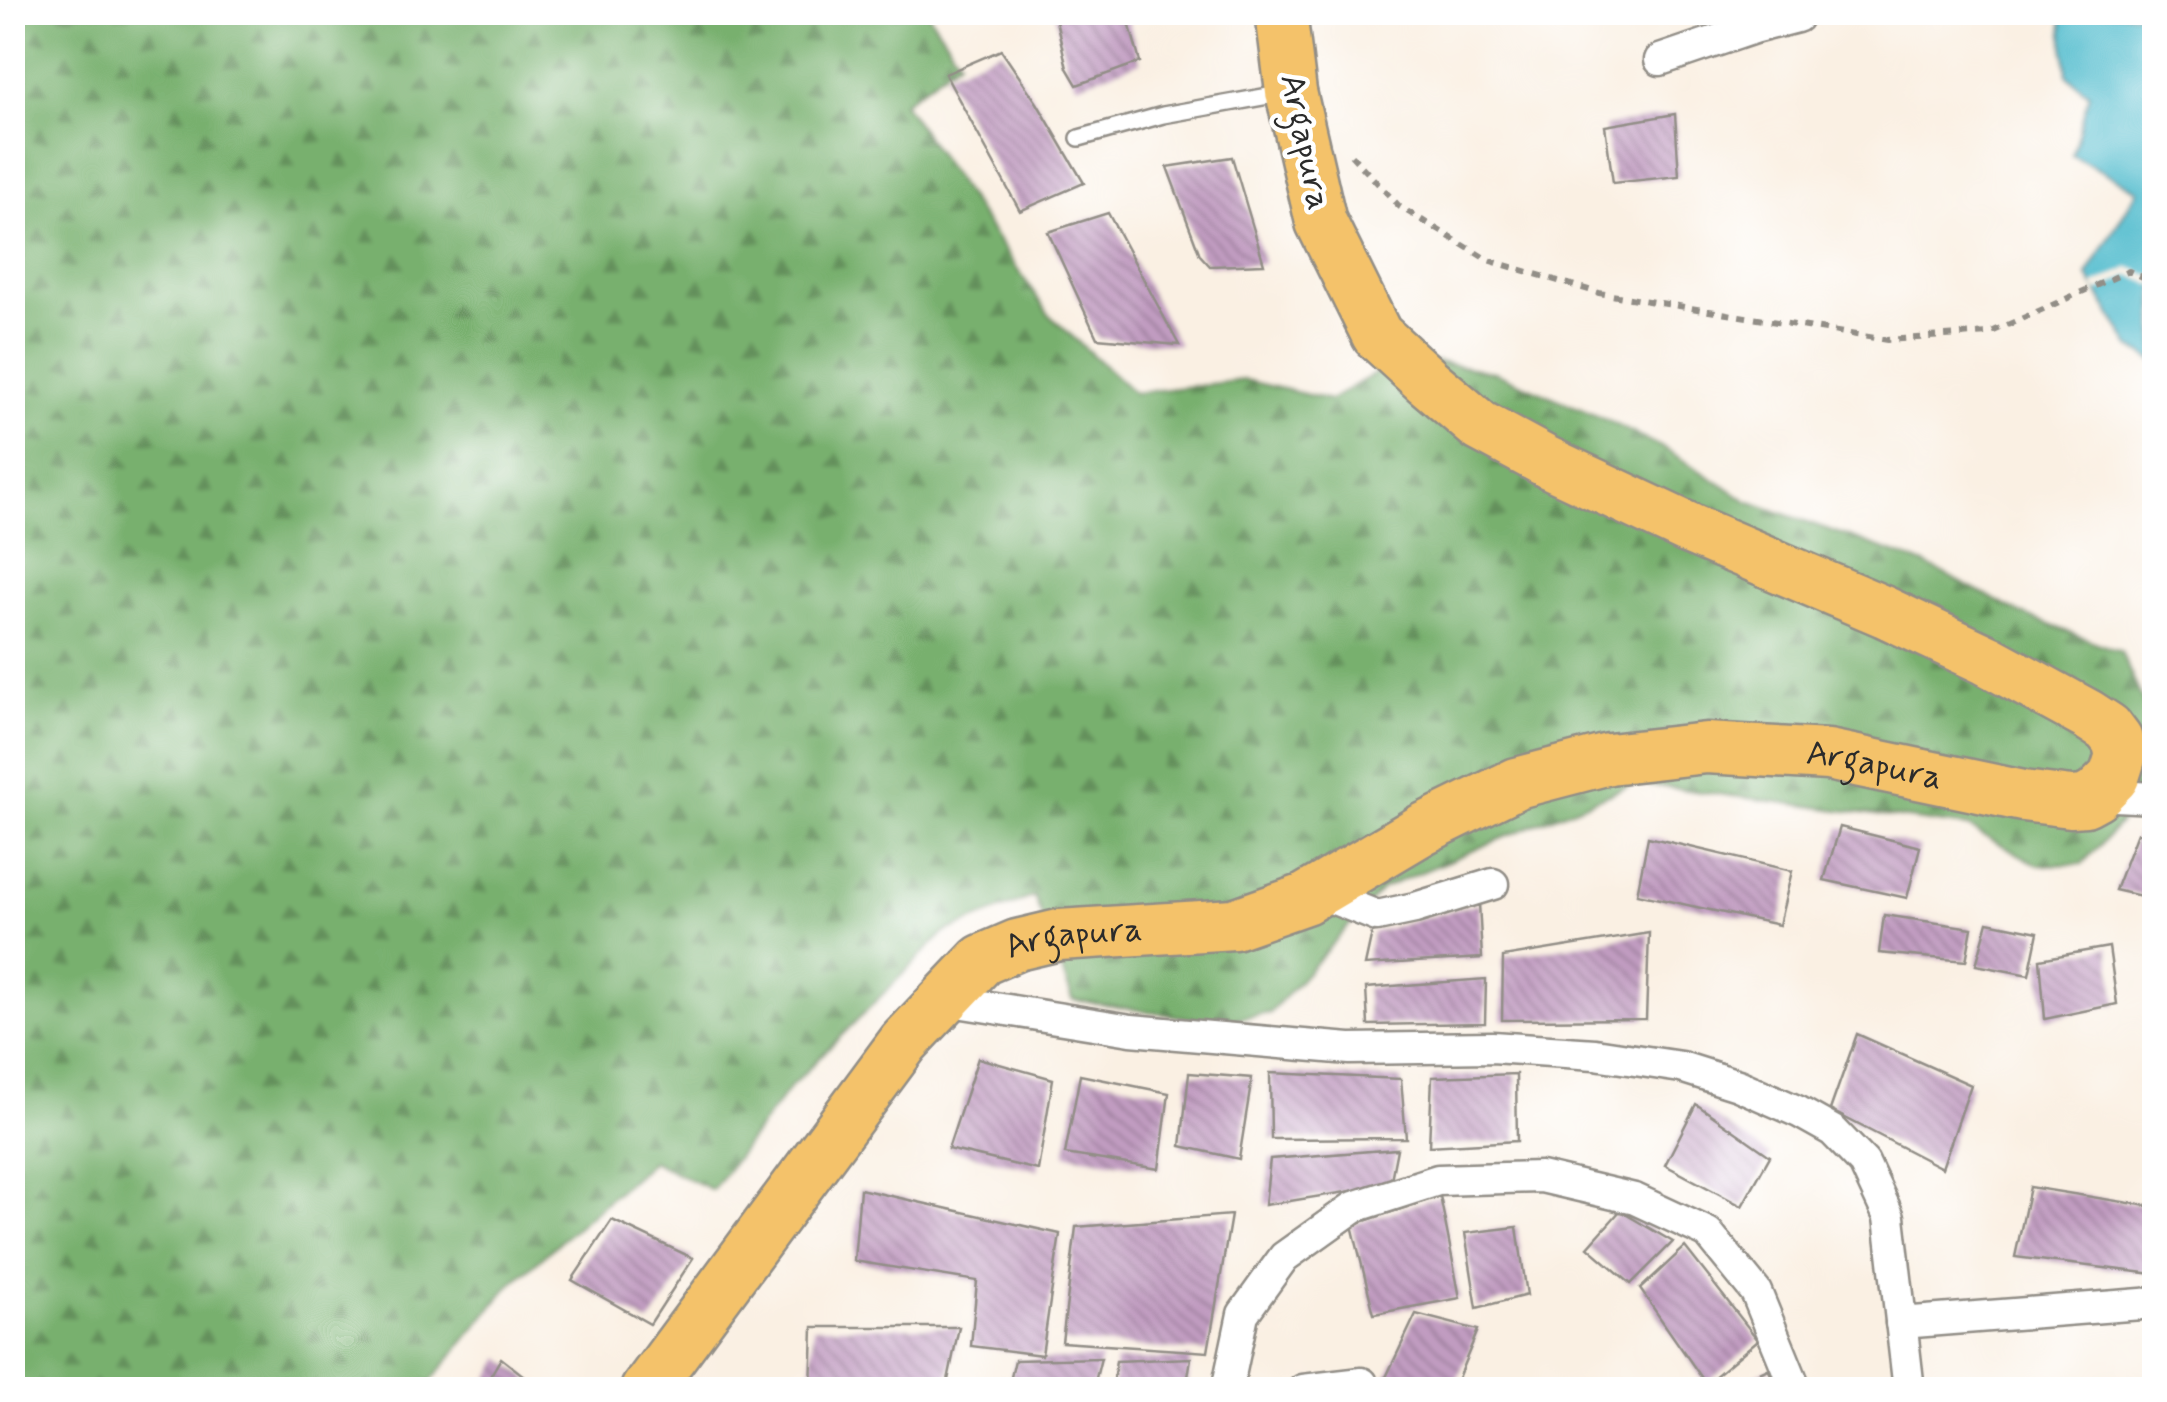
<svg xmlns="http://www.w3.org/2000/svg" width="2167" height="1402" font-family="Mynerve,sans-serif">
	<defs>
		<pattern id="forest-firs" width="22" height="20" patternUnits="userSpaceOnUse" patternTransform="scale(2.5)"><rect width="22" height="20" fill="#78b06e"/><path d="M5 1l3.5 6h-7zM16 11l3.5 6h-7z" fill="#638f5b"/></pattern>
		<pattern id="building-back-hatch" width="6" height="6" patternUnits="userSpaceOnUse" patternTransform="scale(2.5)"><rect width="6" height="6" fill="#c19cc1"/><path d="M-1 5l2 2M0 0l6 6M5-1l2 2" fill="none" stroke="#9d7f9d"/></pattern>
	</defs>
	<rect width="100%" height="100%" fill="#fff"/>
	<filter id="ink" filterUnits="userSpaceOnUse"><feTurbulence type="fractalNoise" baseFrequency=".01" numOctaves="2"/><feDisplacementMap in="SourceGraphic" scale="20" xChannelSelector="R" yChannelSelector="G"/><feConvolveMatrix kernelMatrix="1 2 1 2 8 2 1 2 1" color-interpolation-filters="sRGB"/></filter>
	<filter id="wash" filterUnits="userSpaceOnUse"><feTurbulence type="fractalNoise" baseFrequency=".0048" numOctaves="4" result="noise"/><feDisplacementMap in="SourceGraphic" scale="40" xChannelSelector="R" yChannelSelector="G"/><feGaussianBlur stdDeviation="2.25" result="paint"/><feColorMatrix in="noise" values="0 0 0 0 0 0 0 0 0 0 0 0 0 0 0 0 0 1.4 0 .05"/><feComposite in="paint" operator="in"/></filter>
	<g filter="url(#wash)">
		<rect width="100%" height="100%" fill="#faf0e3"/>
		<!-- forest -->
		<path fill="url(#forest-firs)" stroke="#526e4c" stroke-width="2.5" d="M12,13h916l31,47 -56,43 146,212 85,78 110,-13 86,20 75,-44 89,16 110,47 63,31 81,51 177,63 99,51 97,37c10,25 31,63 33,88 5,49 -41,90 -72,124l-43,1 -71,-38 -334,-44 -251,105 -113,125 -55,9 -142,-22 -39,-104 -90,37 -153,153 -79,104 -60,-29 -143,125 -84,103h-412z"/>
		<!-- water -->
		<polygon fill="#51bccd" stroke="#3e747c" stroke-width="2.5" points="2061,13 2154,13 2154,361 2131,347 2087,275 2138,190 2072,155 2089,94 2067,75"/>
		<!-- pier -->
		<polygon fill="#faf0e3" points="2130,267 2154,277 2154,286 2130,275 2097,292 2093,285"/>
		<g id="blocks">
			<!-- building -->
			<g fill="url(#building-back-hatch)">
				<polygon points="1054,12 1126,12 1140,62 1077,85 1067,68"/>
				<polygon points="1001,50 1037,103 1084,183 1020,211 945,74"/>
				<polygon points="1675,114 1679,176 1613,183 1605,126"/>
				<polygon points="1232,157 1264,264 1210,266 1200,255 1167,167"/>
				<polygon points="1108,213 1179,345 1097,338 1048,232"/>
				<polygon points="1840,827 1920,847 1907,898 1824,880"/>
				<polygon points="2137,833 2154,839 2154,899 2115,890"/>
				<polygon points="1648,837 1792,871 1779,925 1637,894"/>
				<polygon points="1479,903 1482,958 1365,965 1372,933"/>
				<polygon points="1884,915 1972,928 1966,961 1879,953"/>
				<polygon points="1988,922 2038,932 2029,975 1976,965"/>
				<polygon points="1649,933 1646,1019 1502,1020 1503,957"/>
				<polygon points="2109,947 2117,1004 2045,1019 2040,959"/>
				<polygon points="1486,979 1485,1023 1368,1025 1366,988"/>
				<polygon points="1857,1034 1971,1085 1942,1168 1830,1110"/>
				<polygon points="978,1058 1053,1079 1038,1170 948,1149"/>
				<polygon points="1189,1073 1252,1078 1239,1159 1181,1146"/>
				<polygon points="1270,1073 1401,1079 1406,1138 1271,1139"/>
				<polygon points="1516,1074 1517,1141 1429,1146 1432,1077"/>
				<polygon points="1080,1075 1169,1093 1159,1169 1065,1154"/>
				<polygon points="1696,1104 1770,1156 1742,1206 1665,1165"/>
				<polygon points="1397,1149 1390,1185 1265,1205 1270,1159"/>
				<polygon points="2030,1187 2154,1207 2154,1274 2015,1257"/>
				<polygon points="860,1189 1060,1234 1042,1355 971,1346 977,1281 854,1261"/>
				<polygon points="1440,1196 1460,1298 1374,1314 1352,1225"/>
				<polygon points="1620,1211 1673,1242 1631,1284 1588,1247"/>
				<polygon points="1231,1215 1208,1352 1062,1342 1076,1227"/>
				<polygon points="612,1220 693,1258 650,1324 572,1280"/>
				<polygon points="1517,1227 1527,1295 1477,1308 1465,1233"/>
				<polygon points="1685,1247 1758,1340 1706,1384 1640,1289"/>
				<polygon points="1416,1314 1478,1330 1453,1390 1380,1390"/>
				<polygon points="813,1327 959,1327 946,1390 811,1390"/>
				<polygon points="501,1358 542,1390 482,1390"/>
				<polygon points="1101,1358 1093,1390 1008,1390 1015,1360"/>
				<polygon points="1191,1358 1186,1390 1112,1390 1116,1361"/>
				<polygon points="1768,1369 1779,1390 1724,1390"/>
			</g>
		</g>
	</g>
	<g filter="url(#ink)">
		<use href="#blocks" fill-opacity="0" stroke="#928e87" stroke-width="2.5"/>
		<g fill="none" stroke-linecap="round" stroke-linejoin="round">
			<!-- service casing -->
			<g stroke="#928e87" stroke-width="20">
				<polyline id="service" points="1079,138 1163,115 1285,93"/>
			</g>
			<!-- minor casing -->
			<g stroke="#928e87" stroke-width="35">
				<g id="minor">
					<polyline points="1660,60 1754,28 1797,17 1798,12"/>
					<polyline points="2096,795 2154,798"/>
					<polyline points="1317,892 1377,916 1415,908 1493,884"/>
					<polyline points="945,1000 1131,1030 1350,1049 1492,1047 1595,1054 1681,1067 1738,1085 1799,1112 1833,1131 1864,1163 1889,1217 1909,1390"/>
					<polyline points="1901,1323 2154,1303"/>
					<polyline points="1227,1390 1243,1314 1284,1257 1354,1207 1438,1180 1541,1177 1635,1199 1708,1233 1756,1292 1796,1390"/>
					<polyline points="1303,1390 1362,1383"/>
				</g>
			</g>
			<!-- trunk casing -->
			<g stroke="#928e87" stroke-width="55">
				<g id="trunk">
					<path id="s1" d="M646,1390l258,-348 78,-82 35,-15 42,-10 175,-11 71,-25 118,-70 94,-46 92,-24 97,-11 122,7 195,41 48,6 14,-1 11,-6 18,-18 7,-22 -4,-15 -9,-12 -20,-13 -101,-55 -102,-48 -195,-83 -143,-67 -67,-36 -53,-45 -50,-46 -56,-113 -30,-130 -10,-80"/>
				</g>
			</g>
			<!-- path -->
			<polyline stroke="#928e87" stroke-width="6" stroke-dasharray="8 8" stroke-linecap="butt" points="1351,155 1400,207 1488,260 1599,293 1887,340 1989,333 2129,271 2154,282"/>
			<!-- service -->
			<use href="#service" stroke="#fff" stroke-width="15"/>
			<!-- minor -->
			<use href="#minor" stroke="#fff" stroke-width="30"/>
			<!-- trunk -->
			<use href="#trunk" stroke="#f4c26a" stroke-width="50"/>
		</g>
	</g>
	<g text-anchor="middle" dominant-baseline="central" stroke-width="9" stroke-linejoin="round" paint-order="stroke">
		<!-- street labels -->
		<g font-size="35" fill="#2b2b2b" stroke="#fff">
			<text transform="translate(1305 142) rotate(78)">Argapura</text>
			<text stroke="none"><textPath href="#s1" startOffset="1482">Argapura</textPath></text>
			<text stroke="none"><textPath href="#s1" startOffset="642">Argapura</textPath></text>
		</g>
	</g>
	<!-- margin -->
	<rect width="2167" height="1402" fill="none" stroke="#fff" stroke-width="50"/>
</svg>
